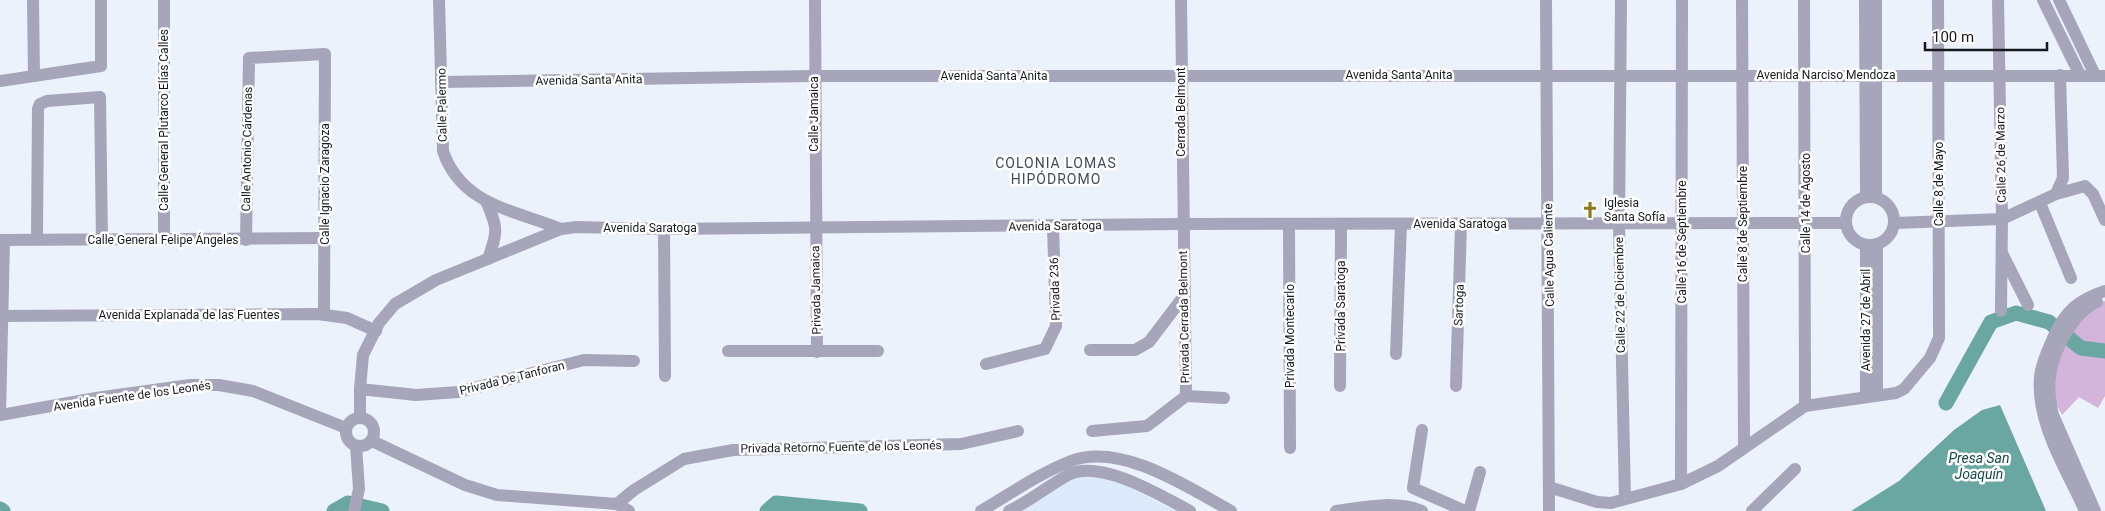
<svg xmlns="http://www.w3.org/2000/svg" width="2105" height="511" font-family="Roboto,sans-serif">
	<rect width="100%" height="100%" fill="#ebf2fc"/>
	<!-- built -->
	<polygon fill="#dceafb" points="1101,476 1124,484 1175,511 1023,511 1068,477"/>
	<!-- forest -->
	<polygon fill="#d3b4da" points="2105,301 2105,396 2098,408 2079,397 2062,415 2052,396 2055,363 2075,323 2094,305"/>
	<!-- water -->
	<polygon fill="#6aa6a2" points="2000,405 2046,511 1851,511 1899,481 1954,430 1982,410"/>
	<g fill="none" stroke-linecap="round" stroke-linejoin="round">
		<!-- river -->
		<g stroke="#6aa6a2" stroke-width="15">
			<polyline points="1946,403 1991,322 2016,313 2049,322 2081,348 2105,351"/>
			<polyline points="0,509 3,511"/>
			<polyline points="334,511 348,503 382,511"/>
			<polyline points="767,511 776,503 860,511"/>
		</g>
		<!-- minor -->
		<g stroke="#a6a5b9" stroke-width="12">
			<polyline points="33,0 34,76"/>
			<polyline points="164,0 164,239"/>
			<path d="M439,0l4,151c18,54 71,59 118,78"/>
			<polyline points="815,0 817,352"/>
			<polyline points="1181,0 1186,396"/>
			<polyline points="1546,0 1549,511"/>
			<polyline points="1621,0 1619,224 1625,499"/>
			<polyline points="1742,0 1744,448"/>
			<polyline points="1804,0 1805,406"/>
			<polyline points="1865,0 1866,196"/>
			<polyline points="1876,0 1876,197"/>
			<polyline points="1998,0 2002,219 2001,311"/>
			<polyline points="2043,0 2080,75"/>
			<polyline points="2059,0 2095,75"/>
			<polyline points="0,81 101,66 101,0"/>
			<polyline points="441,82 814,76 2105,76"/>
			<polyline points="2056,194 2063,178 2060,75"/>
			<circle cx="1870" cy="221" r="24"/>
			<path d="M486,201c12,27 12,30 2,58"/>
			<polyline points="2040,203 2071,278"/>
			<polyline points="1895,223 2002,219 2056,194 2085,186 2093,194 2105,220"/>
			<polyline points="1289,224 1290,448"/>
			<polyline points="664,229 665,376"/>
			<polyline points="37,234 38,109 40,104 47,101 100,97 102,240"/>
			<polyline points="0,240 325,238"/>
			<polyline points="246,240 249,58 325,54 324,315"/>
			<polyline points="1877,244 1877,394"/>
			<polyline points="2002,253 2028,305"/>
			<polyline points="0,316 318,314 347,318 376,331"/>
			<polyline points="1090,350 1135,350 1149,342 1184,296"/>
			<polyline points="728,351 878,351"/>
			<polyline points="1396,354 1401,224"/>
			<polyline points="986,364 1045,349 1056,326 1053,226"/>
			<polyline points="1340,386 1341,225"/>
			<polyline points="1456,386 1461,224"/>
			<polyline points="360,389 416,395 458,392 584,360 634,361"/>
			<polyline points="1186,396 1224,398"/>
			<polyline points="1866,396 1866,245"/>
			<polyline points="0,415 96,398 190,385 219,385 253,391 346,428"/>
			<polyline points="0,415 4,241"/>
			<circle cx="360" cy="432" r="14"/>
			<polyline points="360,418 360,389 363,355 379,323 395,304 436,280 561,229 576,227 664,229 1182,224 1846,223"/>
			<polyline points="1422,430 1413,488 1465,511"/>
			<polyline points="1092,431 1147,426 1186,396"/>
			<polyline points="372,441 465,485 497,495 617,504 629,511"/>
			<polyline points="1681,484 1682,0"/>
			<polyline points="1549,487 1597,502 1611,503 1681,484 1718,466 1805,406 1896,393 1904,389 1930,358 1939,338 1938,0"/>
			<polyline points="617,504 634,490 684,459 733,450 961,444 1018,431"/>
			<polyline points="354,511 359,489 356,446"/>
			<path d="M981,511c29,-17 59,-38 90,-50 51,-19 118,27 160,50"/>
			<path d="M1009,511c21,-10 39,-25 59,-36 32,-17 93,21 122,36"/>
			<path d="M1336,511c28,-4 59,-11 86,0"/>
			<polyline points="1469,511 1480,472"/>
			<polyline points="1752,511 1795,469"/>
			<path d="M2085,511c-18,-41 -49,-87 -45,-134 1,-13 8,-27 13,-39 12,-27 25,-38 52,-47"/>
			<path d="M2095,511l-42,-96c-3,-13 -5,-26 -3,-39 3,-25 23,-64 47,-74"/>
		</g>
	</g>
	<!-- icons -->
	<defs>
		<g id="church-bare" transform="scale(1.35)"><path d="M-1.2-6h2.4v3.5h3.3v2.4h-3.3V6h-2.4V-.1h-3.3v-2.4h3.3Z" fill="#90781e" stroke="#fff" stroke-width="2.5" paint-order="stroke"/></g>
	</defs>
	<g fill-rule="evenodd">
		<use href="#church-bare" x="1590" y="210"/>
	</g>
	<g text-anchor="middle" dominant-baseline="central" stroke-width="5" stroke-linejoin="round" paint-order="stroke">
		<!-- street labels -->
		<g font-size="12" fill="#161a1f" stroke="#fff">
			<text x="1399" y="75">Avenida Santa Anita</text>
			<text x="1826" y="75">Avenida Narciso Mendoza</text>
			<text x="994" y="76">Avenida Santa Anita</text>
			<text transform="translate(589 80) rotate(-1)">Avenida Santa Anita</text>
			<text transform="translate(442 105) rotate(-91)">Calle Palermo</text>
			<text transform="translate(1181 112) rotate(-90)">Cerrada Belmont</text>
			<text transform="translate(814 114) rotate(-90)">Calle Jamaica</text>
			<text transform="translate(164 120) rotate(-90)">Calle General Plutarco Elías Calles</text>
			<text transform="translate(247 149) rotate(-89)">Calle Antonio Cárdenas</text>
			<text transform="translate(2001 155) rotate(-91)">Calle 26 de Marzo</text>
			<text transform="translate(325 184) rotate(-90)">Calle Ignacio Zaragoza</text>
			<text transform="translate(1939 184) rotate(-90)">Calle 8 de Mayo</text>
			<text transform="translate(1806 203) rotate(-90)">Calle 14 de Agosto</text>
			<text x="1460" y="224">Avenida Saratoga</text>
			<text transform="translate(1743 224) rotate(-90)">Calle 8 de Septiembre</text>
			<text transform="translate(1055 226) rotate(-1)">Avenida Saratoga</text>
			<text x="650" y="228">Avenida Saratoga</text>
			<text x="163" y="240">Calle General Felipe Ángeles</text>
			<text transform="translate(1682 242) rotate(-90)">Calle 16 de Septiembre</text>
			<text transform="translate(1549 255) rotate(-91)">Calle Agua Caliente</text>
			<text transform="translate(1055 289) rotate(-92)">Privada 236</text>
			<text transform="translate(816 290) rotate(-91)">Privada Jamaica</text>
			<text transform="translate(1620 295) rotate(-91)">Calle 22 de Diciembre</text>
			<text transform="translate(1459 305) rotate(-88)">Sartoga</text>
			<text transform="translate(1341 306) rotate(-90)">Privada Saratoga</text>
			<text x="189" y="315">Avenida Explanada de las Fuentes</text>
			<text transform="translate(1184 317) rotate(-91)">Privada Cerrada Belmont</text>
			<text transform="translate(1866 320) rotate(-90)">Avenida 27 de Abril</text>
			<text transform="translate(1290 336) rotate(-90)">Privada Montecarlo</text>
			<text transform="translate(512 378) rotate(-14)">Privada De Tanforan</text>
			<text transform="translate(132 396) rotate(-8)">Avenida Fuente de los Leonés</text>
			<text transform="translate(841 447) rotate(-1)">Privada Retorno Fuente de los Leonés</text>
		</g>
		<!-- poi labels -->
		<g font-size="12" fill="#161a1f" stroke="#fff" text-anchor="start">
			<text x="1604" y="203">Iglesia<tspan x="1604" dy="14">Santa Sofía</tspan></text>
		</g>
		<!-- neighbourhood labels -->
		<g font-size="14" letter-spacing="1" fill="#414b57" stroke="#fff">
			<text x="1056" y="163">COLONIA LOMAS<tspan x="1056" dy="16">HIPÓDROMO</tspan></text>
		</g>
		<!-- water labels -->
		<g font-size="14" font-style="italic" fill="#134947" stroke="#fff">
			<text x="1979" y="458">Presa San<tspan x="1979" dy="16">Joaquín</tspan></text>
		</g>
	</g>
	<!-- scale -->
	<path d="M1925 42v8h122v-8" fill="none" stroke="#161a1f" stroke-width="2.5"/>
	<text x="1932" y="42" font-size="15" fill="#161a1f" stroke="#ffffff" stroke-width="4" paint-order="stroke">100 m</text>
</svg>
